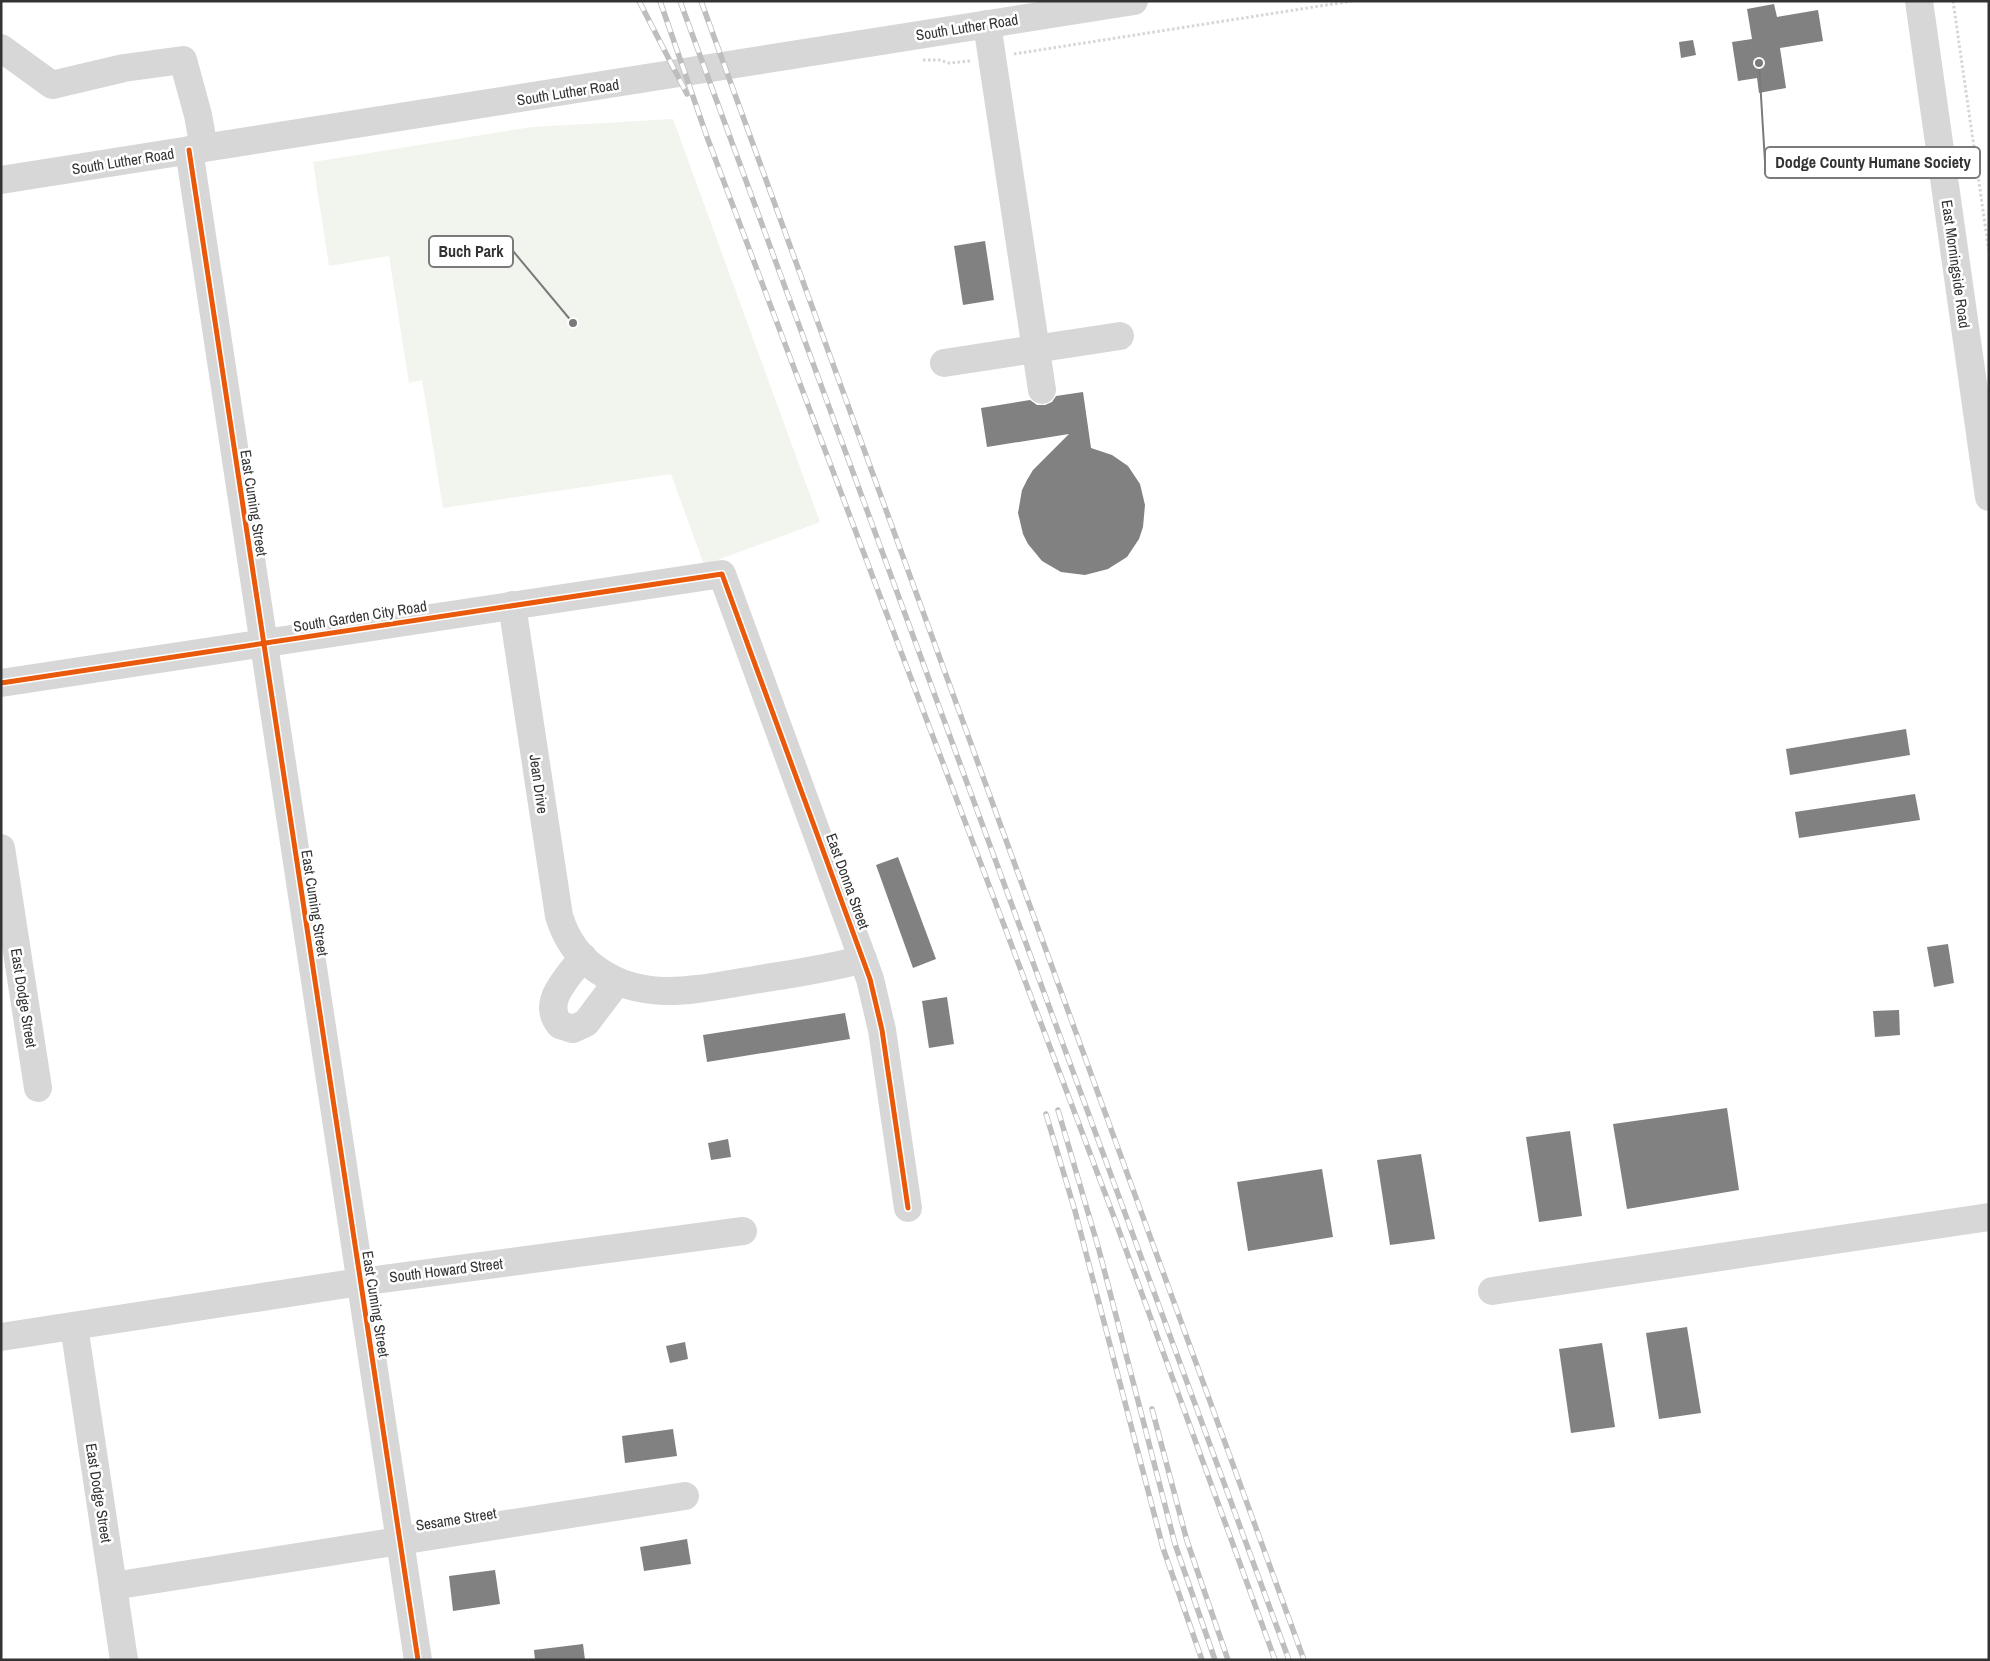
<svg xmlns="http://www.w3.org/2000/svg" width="1990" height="1661" font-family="'Archivo Narrow',sans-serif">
	<rect width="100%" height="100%" fill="#fff"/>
	<!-- green -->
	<polygon fill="#f1f5ed" points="673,119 820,522 704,565 671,474 443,508 422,380 409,383 389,256 329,266 313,162 532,127"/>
	<!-- building -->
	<g fill="#818181">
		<polygon points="1774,4 1777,17 1818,10 1823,41 1780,48 1786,88 1759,93 1757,78 1738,81 1732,42 1752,39 1747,9"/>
		<polygon points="1693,40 1696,55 1681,58 1679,42"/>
		<polygon points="985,241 994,300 963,305 954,246"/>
		<polygon points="1083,392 1091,448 1112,455 1128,466 1140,484 1145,505 1143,527 1139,539 1127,557 1108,569 1085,575 1061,572 1042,561 1028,544 1023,534 1018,513 1022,490 1027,480 1033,470 1069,434 987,447 981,408 1030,400 1037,405 1045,405 1052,402 1056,396"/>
		<polygon points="1906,729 1910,755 1790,775 1786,749"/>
		<polygon points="1915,794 1920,820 1799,838 1795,812"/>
		<polygon points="898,857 936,959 913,968 876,865"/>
		<polygon points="1948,944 1954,983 1934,987 1927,947"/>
		<polygon points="947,997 954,1044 929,1048 922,1001"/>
		<polygon points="1899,1010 1900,1035 1875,1037 1873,1011"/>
		<polygon points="845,1013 850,1039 707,1062 703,1035"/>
		<polygon points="1727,1108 1739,1190 1627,1209 1613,1124"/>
		<polygon points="1570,1131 1582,1216 1539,1222 1526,1137"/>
		<polygon points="728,1139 731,1157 711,1160 708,1143"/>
		<polygon points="1421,1154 1435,1239 1390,1245 1377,1160"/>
		<polygon points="1322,1169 1333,1237 1248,1251 1237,1182"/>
		<polygon points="1687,1327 1701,1413 1659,1419 1646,1333"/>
		<polygon points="685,1342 688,1359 670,1363 666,1346"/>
		<polygon points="1602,1343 1615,1427 1571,1433 1559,1349"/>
		<polygon points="673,1429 677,1456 625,1463 622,1436"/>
		<polygon points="687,1539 691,1564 644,1571 640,1547"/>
		<polygon points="495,1570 500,1604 453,1611 449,1576"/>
		<polygon points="583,1644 585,1660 535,1660 534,1650"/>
	</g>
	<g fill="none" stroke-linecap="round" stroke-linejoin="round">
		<!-- path -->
		<g stroke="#d6d6d6" stroke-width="3" stroke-dasharray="2.5 2.5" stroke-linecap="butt">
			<polyline points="1953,1 1989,252"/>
			<polyline points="1014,54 1352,1"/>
			<polyline points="923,60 939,60 949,63 971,61"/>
		</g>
		<!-- minor -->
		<g stroke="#d7d7d7" stroke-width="28">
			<polyline points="1919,1 1989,497"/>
			<polyline points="987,24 1042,390"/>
			<polyline points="1,48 52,85 124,68 183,60 198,115 204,148"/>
			<polyline points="189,150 418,1660"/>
			<polyline points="1,180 1134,1"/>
			<polyline points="944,363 1120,336"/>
			<path d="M512,605l47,311c7,23 20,42 40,55 48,33 102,17 155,9 37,-6 74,-11 109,-21"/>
			<polyline points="1,683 722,574 870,979 882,1030 908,1208"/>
			<polyline points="1,848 38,1088"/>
			<path d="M583,957c-14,19 -43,45 -23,68l13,4 13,-6 31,-41"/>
			<polyline points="1492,1291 1989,1217"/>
			<polyline points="74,1326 124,1660"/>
			<polyline points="1,1337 360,1282 743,1231"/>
			<polyline points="113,1586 685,1496"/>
		</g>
		<!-- rail casing -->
		<g stroke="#bebebe" stroke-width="5.5">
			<g id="rail">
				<polyline points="639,1 687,94"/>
				<polyline points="660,1 707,137 1114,1217 1275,1660"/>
				<polyline points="680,1 1289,1660"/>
				<polyline points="701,1 1304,1660"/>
				<polyline points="1058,1110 1099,1250 1175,1544 1215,1660"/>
				<polyline points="1046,1114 1075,1211 1163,1548 1202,1660"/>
				<polyline points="1152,1409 1187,1541 1228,1660"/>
			</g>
		</g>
		<!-- rail -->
		<use href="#rail" stroke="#fff" stroke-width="4" stroke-dasharray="11" stroke-linecap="butt"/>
		<!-- cycleway casing -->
		<g stroke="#fff" stroke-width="8">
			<g id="cycleway">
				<polyline points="189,150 418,1660"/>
				<polyline points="1,683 722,574 870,979 882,1030 908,1208"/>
			</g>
		</g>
		<!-- cycleway -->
		<use href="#cycleway" stroke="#e8590c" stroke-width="5"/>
	</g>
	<g text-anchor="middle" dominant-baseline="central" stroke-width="5" stroke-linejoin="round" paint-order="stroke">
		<!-- street labels -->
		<g font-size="15" fill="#333" stroke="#fff">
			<text transform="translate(967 27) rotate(-9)">South Luther Road</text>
			<text transform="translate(568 92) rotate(-9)">South Luther Road</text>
			<text transform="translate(123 161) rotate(-9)">South Luther Road</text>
			<text transform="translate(1956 264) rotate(82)">East Morningside Road</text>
			<text transform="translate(254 503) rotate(81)">East Cuming Street</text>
			<text transform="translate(360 616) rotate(-9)">South Garden City Road</text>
			<text transform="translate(539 784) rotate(82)">Jean Drive</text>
			<text transform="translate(848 881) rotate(70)">East Donna Street</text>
			<text transform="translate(315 903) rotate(81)">East Cuming Street</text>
			<text transform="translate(24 998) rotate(81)">East Dodge Street</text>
			<text transform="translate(446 1270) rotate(-7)">South Howard Street</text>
			<text transform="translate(376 1304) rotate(81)">East Cuming Street</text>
			<text transform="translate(99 1493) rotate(81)">East Dodge Street</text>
			<text transform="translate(456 1519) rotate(-9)">Sesame Street</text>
		</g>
	</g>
	<!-- callouts -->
	<path fill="none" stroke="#7a7a7a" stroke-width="2" d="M1759 63L1765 162M573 323L513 251"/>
	<g fill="#7a7a7a" stroke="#fff" stroke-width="2">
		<circle cx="1759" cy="63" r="5"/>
		<circle cx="573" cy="323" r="5"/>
	</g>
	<g fill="#fff" stroke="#7a7a7a" stroke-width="2">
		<rect x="1765" y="147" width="215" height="31" rx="5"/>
		<rect x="429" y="236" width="84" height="31" rx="5"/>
	</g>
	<g font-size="16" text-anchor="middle" font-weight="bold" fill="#333">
		<text x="1873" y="168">Dodge County Humane Society</text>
		<text x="471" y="257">Buch Park</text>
	</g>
	<!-- border -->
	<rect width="1990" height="1661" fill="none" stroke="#333333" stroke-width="5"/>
</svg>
